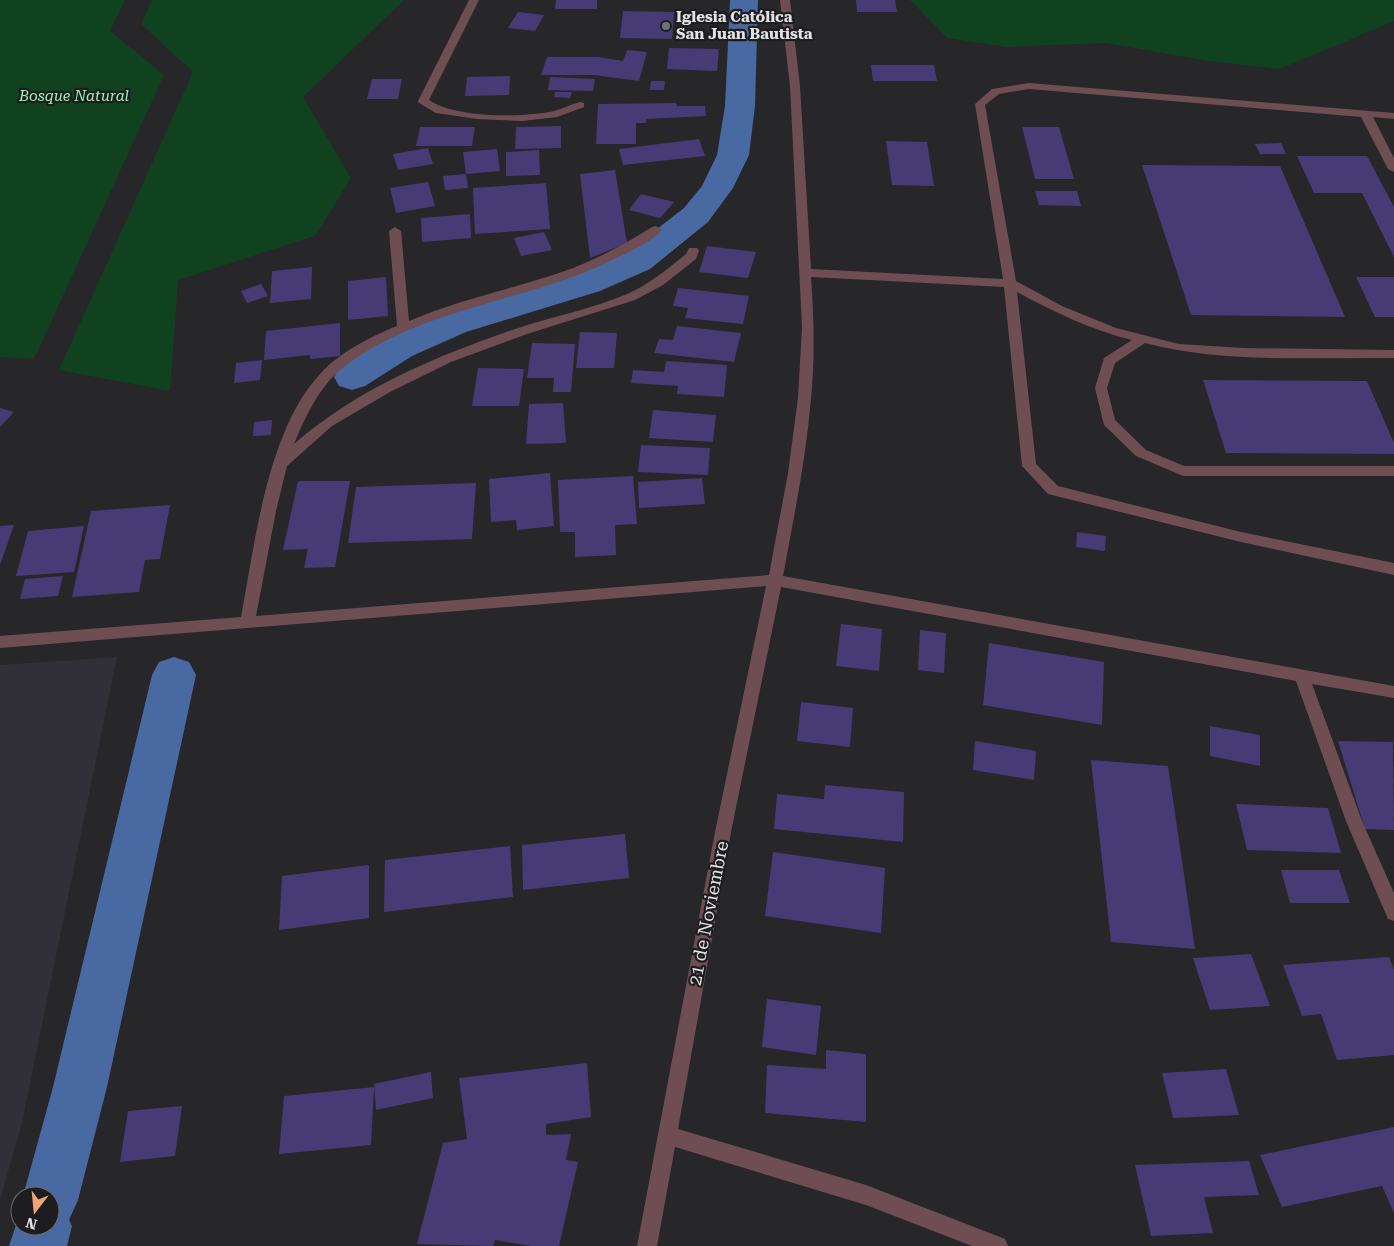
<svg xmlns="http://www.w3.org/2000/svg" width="1394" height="1246" font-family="'Roboto Serif',serif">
	<rect width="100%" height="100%" fill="#272629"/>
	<!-- built -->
	<polygon fill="#312f37" points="117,657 22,1123 0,1200 0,665"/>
	<!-- green -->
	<g fill="#104220">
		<polygon points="0,0 125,0 110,31 164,75 34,359 0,357"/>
		<polygon points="152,0 404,0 303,97 351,178 315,236 178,280 170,391 59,370 193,72 141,24"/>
		<polygon points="910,0 1394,0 1394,21 1280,69 1208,61 1106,43 1006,47 947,38"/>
	</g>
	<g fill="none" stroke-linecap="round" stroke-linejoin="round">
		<!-- canal -->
		<g fill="#4869a1" fill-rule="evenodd">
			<polygon points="730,0 758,0 755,106 749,155 733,188 708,222 650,269 600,291 466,332 412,356 365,386 352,390 339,386 334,377 339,368 386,338 442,316 576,275 626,253 684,208 702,186 717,155 725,106"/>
			<polygon points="174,657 189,662 196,675 107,1087 78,1200 69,1220 72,1226 67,1246 9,1246 20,1213 20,1226 50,1226 50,1196 23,1196 53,1087 152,675 159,662"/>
		</g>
	</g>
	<!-- building -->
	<g fill="#473b75">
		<polygon points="556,0 597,0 597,9 555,9"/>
		<polygon points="856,0 895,0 897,12 857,12"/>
		<polygon points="623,11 674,12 672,39 620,38"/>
		<polygon points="518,12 544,15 535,31 508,28"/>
		<polygon points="669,48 719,49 717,71 667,69"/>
		<polygon points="627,50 647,52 639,81 594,75 541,75 547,57 598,57 623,61"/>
		<polygon points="871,65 934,65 937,81 873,81"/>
		<polygon points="510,76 509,95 465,96 467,77"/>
		<polygon points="550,77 595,79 593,91 548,90"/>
		<polygon points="372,79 402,79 398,99 367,99"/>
		<polygon points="651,81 665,81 664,90 650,90"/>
		<polygon points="555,92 572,92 570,98 554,97"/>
		<polygon points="676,103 677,106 705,106 706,116 646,119 646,123 636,123 636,144 596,144 598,104"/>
		<polygon points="561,126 561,148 515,149 516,127"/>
		<polygon points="420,127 475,127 472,146 416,146"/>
		<polygon points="1022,127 1059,127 1074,179 1035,179"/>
		<polygon points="699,139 705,156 623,165 619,149"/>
		<polygon points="886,141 927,142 934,186 892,185"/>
		<polygon points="1281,143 1286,154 1260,154 1255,144"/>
		<polygon points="428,148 433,164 398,170 393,154"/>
		<polygon points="497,149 500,171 466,174 468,188 445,190 443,176 466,174 463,152"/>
		<polygon points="539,150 540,175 506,176 506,152"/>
		<polygon points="1297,156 1367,156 1394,207 1394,257 1362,193 1314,193"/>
		<polygon points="1142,165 1280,166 1345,317 1191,315"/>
		<polygon points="615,170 627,243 590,258 580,174"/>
		<polygon points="428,182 435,206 396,213 390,188"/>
		<polygon points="546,183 550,229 475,234 473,188"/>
		<polygon points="1035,191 1077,191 1081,206 1039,205"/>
		<polygon points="641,194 674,202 660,218 629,210"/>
		<polygon points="470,214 471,238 422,242 421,218"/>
		<polygon points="544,232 552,250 521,256 514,238"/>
		<polygon points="707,246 756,252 748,278 699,272"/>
		<polygon points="312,267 311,299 270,303 272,271"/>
		<polygon points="386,277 388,316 348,320 348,281"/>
		<polygon points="1356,277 1394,277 1394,317 1375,317"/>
		<polygon points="261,284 268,296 247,303 241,291"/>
		<polygon points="678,288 749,296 743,324 685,318 688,308 673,306"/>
		<polygon points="340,323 340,356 310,359 310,355 264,360 266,331"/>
		<polygon points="677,326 741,333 734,362 654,353 659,339 673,340"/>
		<polygon points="580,332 617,333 614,368 576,368"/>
		<polygon points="532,343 575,344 571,392 553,392 554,378 527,378"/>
		<polygon points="262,360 260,380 234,383 236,363"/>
		<polygon points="666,361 727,365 724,397 677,394 678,386 631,383 633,370 664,372"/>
		<polygon points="478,368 524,369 519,406 472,406"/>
		<polygon points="1203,380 1367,381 1394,443 1394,454 1226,453"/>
		<polygon points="563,403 566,443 526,444 529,404"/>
		<polygon points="0,408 14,412 0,427"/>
		<polygon points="653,410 716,415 713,442 649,438"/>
		<polygon points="272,420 271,435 253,436 254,422"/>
		<polygon points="641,445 710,448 708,475 638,472"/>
		<polygon points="550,473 554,526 517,530 516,520 491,522 489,479"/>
		<polygon points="633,476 637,524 615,525 616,555 575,557 575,532 560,532 558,480"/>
		<polygon points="702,478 705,504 639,508 638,482"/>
		<polygon points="298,481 350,481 335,567 304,568 308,549 283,550"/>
		<polygon points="476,483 472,539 348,543 356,487"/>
		<polygon points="170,505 160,559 145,560 139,592 72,597 91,511"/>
		<polygon points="14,525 0,565 0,526"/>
		<polygon points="84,526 74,572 16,576 28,531"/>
		<polygon points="1077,532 1106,536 1105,551 1076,547"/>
		<polygon points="63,576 58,596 20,599 25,579"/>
		<polygon points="841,624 882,629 879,671 836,666"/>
		<polygon points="920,630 946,633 944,673 918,670"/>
		<polygon points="989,643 1104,662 1102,725 983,705"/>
		<polygon points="801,702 853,708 850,747 797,741"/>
		<polygon points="1210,726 1260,735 1260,766 1210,756"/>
		<polygon points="975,741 1036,751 1034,780 973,770"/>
		<polygon points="1338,741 1393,742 1394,830 1365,829"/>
		<polygon points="1091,760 1168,766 1195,949 1111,942"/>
		<polygon points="825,785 904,792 903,842 774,829 777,794 824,799"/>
		<polygon points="1236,804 1328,808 1341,853 1247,850"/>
		<polygon points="625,834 629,878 523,890 522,845"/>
		<polygon points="510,846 513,897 384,912 385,860"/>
		<polygon points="773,852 885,868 881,933 765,916"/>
		<polygon points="369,865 369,918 279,930 282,876"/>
		<polygon points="1281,870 1339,870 1350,903 1290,903"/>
		<polygon points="1251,954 1270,1006 1210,1010 1193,958"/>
		<polygon points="1389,957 1394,970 1394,1055 1337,1060 1321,1014 1302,1016 1283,965"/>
		<polygon points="767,999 821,1006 816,1055 762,1047"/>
		<polygon points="826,1050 866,1054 866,1122 765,1113 767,1065 826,1069"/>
		<polygon points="587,1063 591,1117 546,1124 546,1135 571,1134 566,1160 578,1162 559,1246 531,1246 495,1240 493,1246 417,1244 443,1143 467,1139 459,1078"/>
		<polygon points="1226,1069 1239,1115 1173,1118 1162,1073"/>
		<polygon points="431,1072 433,1098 376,1110 374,1084"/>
		<polygon points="374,1087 371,1145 279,1154 284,1096"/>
		<polygon points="182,1106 175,1156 120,1162 128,1111"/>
		<polygon points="1394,1127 1394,1213 1382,1186 1282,1207 1260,1155"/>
		<polygon points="1249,1161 1259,1195 1204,1197 1213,1233 1151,1236 1135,1165"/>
	</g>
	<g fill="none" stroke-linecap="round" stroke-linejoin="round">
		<!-- minor -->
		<g fill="#6e4e53" fill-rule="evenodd">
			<path d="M469,0h10l-50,100c25,18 95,18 125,11 9,-2 17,-7 26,-9l4,1v4l-27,10 -35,4 -45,-2 -41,-6 -17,-10 -1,-2z"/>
			<path d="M780,0h10l10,86 11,183 192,10 -28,-175 17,-15 37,-6 365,30v6l-21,-2 21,41v14l-6,-3 -27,-52 -332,-28 -30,5 -14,11 31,176 46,25 54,22 63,16 64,4 151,2v8c-82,-1 -169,6 -249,-15l-30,20 -8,25 8,32 31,30 38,16h210v10h-211l-47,-20 -32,-31 -9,-37 9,-30 28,-18c-41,-10 -78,-28 -115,-48l19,172 22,22 183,46 153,31v12l-153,-33 -193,-48 -26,-28 -18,-179 -193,-10c3,41 4,81 0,122 -5,59 -17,118 -28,177l611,110v12l-82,-14 50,137 32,72v28l-6,-2 -42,-98 -50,-140 -515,-94 -50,245 -53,297 188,56 139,54 3,7h-36l-106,-41 -191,-58 -18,99h-20l78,-414 51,-246 -766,62v-12l241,-19c14,-74 26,-186 79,-243 20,-22 50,-37 77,-48l-8,-95 6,-4 6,4 8,90c53,-23 110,-33 164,-53 28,-11 54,-25 79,-41l4,-1 6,4c-10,13 -40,25 -56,33 -75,35 -160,43 -232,84 -16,9 -33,20 -45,34 -16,19 -26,41 -35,63 64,-56 145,-89 224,-116 36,-12 74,-19 109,-34 22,-9 40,-25 59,-40l3,-6h8l2,3 -3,8 -33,26 -28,15 -108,34 -76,28 -61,30 -58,34 -45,40 -11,45 -20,105 513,-41 19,-102 10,-75 4,-71 -12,-241z"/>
		</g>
	</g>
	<!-- markers -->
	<circle fill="#6b7280" stroke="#1d1d1f" stroke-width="2" cx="666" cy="26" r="5"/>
	<g text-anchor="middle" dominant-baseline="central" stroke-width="4.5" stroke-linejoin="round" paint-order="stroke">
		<!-- far-poi labels -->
		<g font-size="15" font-weight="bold" fill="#e3e2e4" stroke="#1d1d1f" text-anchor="start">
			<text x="676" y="17">Iglesia Católica<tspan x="676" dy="17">San Juan Bautista</tspan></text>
		</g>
		<!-- far-park labels -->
		<g font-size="15" font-style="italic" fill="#9bf4b0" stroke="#1d1d1f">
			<text x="74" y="96">Bosque Natural</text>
		</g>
		<!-- street labels -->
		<g font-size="18" fill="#e3e2e4" stroke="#1d1d1f">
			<text transform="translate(708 913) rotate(-79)">21 de Noviembre</text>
		</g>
	</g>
	<!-- north arrow -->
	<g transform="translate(35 1211) rotate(196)"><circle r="24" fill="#1d1d1f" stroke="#6c6c6e"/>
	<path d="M0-4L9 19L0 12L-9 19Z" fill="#efa377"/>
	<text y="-8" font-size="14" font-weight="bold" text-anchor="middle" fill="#e3e2e4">N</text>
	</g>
</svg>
